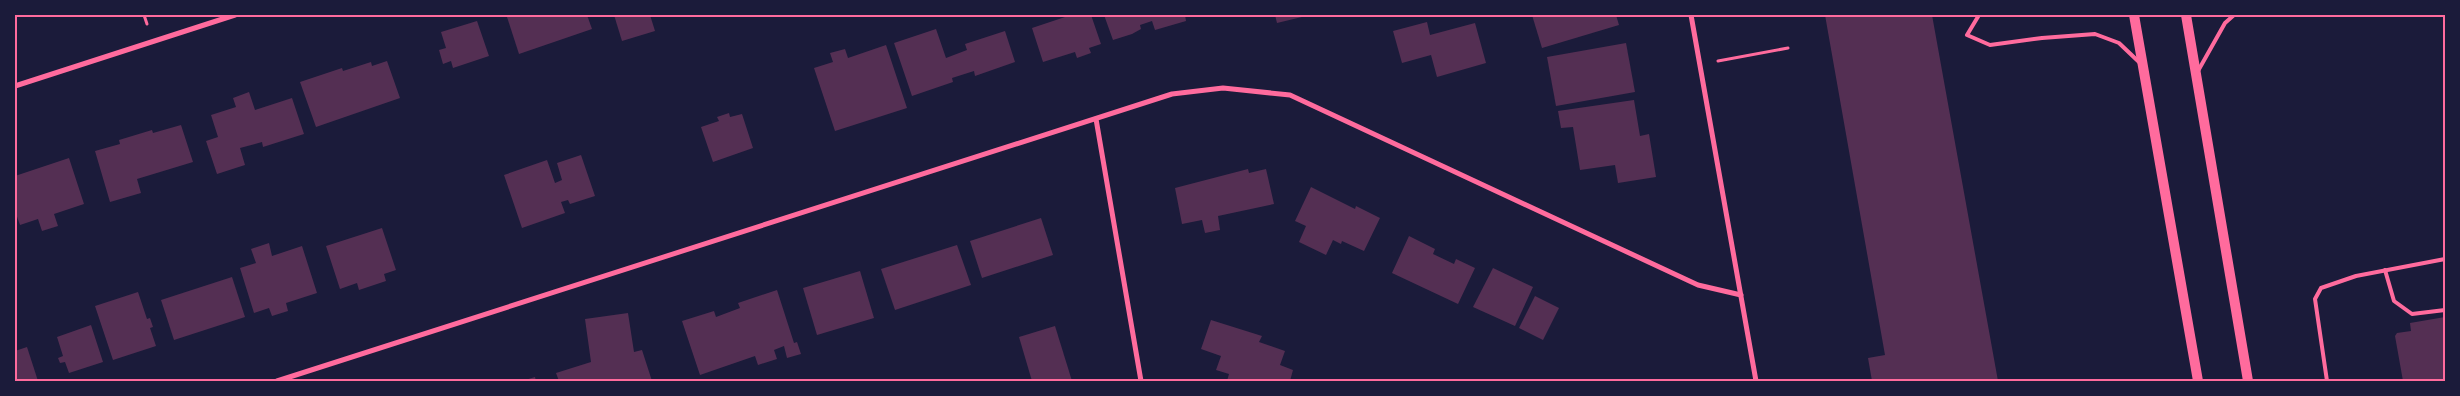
<svg xmlns="http://www.w3.org/2000/svg" width="2460" height="396" font-family="'Source Serif 4',serif">
	<rect width="100%" height="100%" fill="#1b1b3a"/>
	<!-- building -->
	<g fill="#542f53">
		<polygon points="512,15 587,15 592,29 519,54 507,17"/>
		<polygon points="614,15 650,15 655,31 622,41"/>
		<polygon points="1071,15 1091,15 1101,44 1089,48 1091,53 1077,58 1075,52 1043,62 1032,28"/>
		<polygon points="1104,15 1185,15 1186,21 1155,30 1152,21 1140,25 1141,29 1132,34 1113,40"/>
		<polygon points="1275,15 1306,15 1306,16 1277,23"/>
		<polygon points="1532,15 1616,15 1619,25 1542,48"/>
		<polygon points="1825,15 1932,15 1998,381 1872,381 1868,358 1885,355"/>
		<polygon points="477,21 489,56 453,68 451,61 443,64 439,50 446,48 441,32"/>
		<polygon points="1427,22 1430,35 1475,23 1486,63 1437,77 1431,55 1402,63 1393,31"/>
		<polygon points="936,29 946,58 967,50 965,44 1005,31 1015,62 975,76 974,71 952,78 953,82 912,96 894,43"/>
		<polygon points="1626,43 1635,92 1556,106 1547,57"/>
		<polygon points="886,45 907,108 835,131 814,68 833,62 830,53 845,49 848,58"/>
		<polygon points="387,61 400,98 316,127 300,82 342,68 343,71 371,62 372,66"/>
		<polygon points="249,92 255,110 292,98 304,134 263,147 262,142 240,148 245,165 217,174 206,141 218,137 211,115 236,107 233,98"/>
		<polygon points="1634,100 1640,136 1649,134 1656,177 1618,183 1615,165 1580,170 1573,127 1561,128 1558,111"/>
		<polygon points="729,113 730,117 742,114 753,148 713,162 701,127 719,121 717,117"/>
		<polygon points="181,125 193,162 137,179 141,193 110,202 95,151 120,144 119,140 152,130 153,133"/>
		<polygon points="581,155 595,196 570,204 568,200 561,202 565,213 522,228 504,175 547,160 555,183 562,180 557,163"/>
		<polygon points="69,158 84,204 54,214 58,226 42,231 38,219 20,225 15,211 15,176"/>
		<polygon points="1248,169 1249,173 1266,169 1274,204 1218,216 1220,230 1205,233 1202,220 1182,224 1175,188"/>
		<polygon points="1311,187 1355,209 1356,206 1380,218 1364,251 1342,241 1341,244 1333,240 1326,255 1299,242 1306,226 1295,221"/>
		<polygon points="1041,218 1053,255 982,278 970,241"/>
		<polygon points="382,228 396,270 384,274 386,281 359,290 357,283 340,289 326,246"/>
		<polygon points="1409,236 1435,249 1433,254 1454,264 1456,259 1475,268 1458,304 1392,273"/>
		<polygon points="269,243 272,256 302,246 317,293 286,303 288,311 272,316 269,308 254,313 240,268 256,263 251,249"/>
		<polygon points="957,245 971,285 895,310 881,269"/>
		<polygon points="1493,268 1533,287 1515,326 1473,307"/>
		<polygon points="860,271 874,318 817,335 803,288"/>
		<polygon points="232,277 245,317 174,340 161,300"/>
		<polygon points="777,290 794,343 797,342 801,354 787,358 784,346 774,350 777,359 758,365 755,356 700,375 682,321 714,311 716,317 740,308 738,303"/>
		<polygon points="138,292 147,319 150,318 153,327 150,328 156,346 113,360 95,306"/>
		<polygon points="1535,296 1559,308 1543,340 1519,328"/>
		<polygon points="628,313 634,352 642,350 652,381 559,381 556,373 591,362 585,319"/>
		<polygon points="2445,317 2445,381 2403,381 2395,336 2397,333 2411,331 2410,323"/>
		<polygon points="1211,320 1262,336 1259,342 1285,351 1280,365 1293,370 1290,381 1227,381 1229,374 1216,370 1221,356 1201,349"/>
		<polygon points="91,325 103,362 69,373 65,362 60,363 58,358 63,356 57,337"/>
		<polygon points="1055,326 1072,381 1032,381 1019,337"/>
		<polygon points="27,347 38,381 15,381 15,351"/>
		<polygon points="535,377 536,381 522,381"/>
	</g>
	<g fill="none" stroke-linecap="round" stroke-linejoin="round">
		<!-- path -->
		<g stroke="#ff6b9d" stroke-width="3">
			<polyline points="144,15 147,24"/>
			<polyline points="1718,61 1788,48"/>
		</g>
		<!-- service -->
		<g stroke="#ff6b9d" stroke-width="4">
			<polyline points="1979,15 1967,35 1990,45 2042,38 2095,34 2119,43 2139,62"/>
			<polyline points="2198,71 2225,23 2234,15"/>
			<polyline points="2385,270 2394,301 2412,314 2445,310"/>
			<polyline points="2327,381 2315,299 2321,288 2356,276 2445,259"/>
		</g>
		<!-- minor -->
		<g stroke="#ff6b9d" stroke-width="5">
			<polyline points="1691,15 1756,381"/>
			<polyline points="15,86 235,15"/>
			<polyline points="1096,119 1141,381"/>
			<polyline points="277,381 1172,94 1223,88 1290,95 1698,285 1741,295"/>
		</g>
		<!-- secondary -->
		<g stroke="#ff6b9d" stroke-width="10">
			<polyline points="2134,15 2198,381"/>
			<polyline points="2186,15 2248,381"/>
		</g>
	</g>
	<!-- border -->
	<rect width="2460" height="396" fill="none" stroke="#1b1b3a" stroke-width="32"/>
	<rect x="16" y="16" width="2428" height="364" fill="none" stroke="#ff6b9d" stroke-width="2"/>
</svg>
